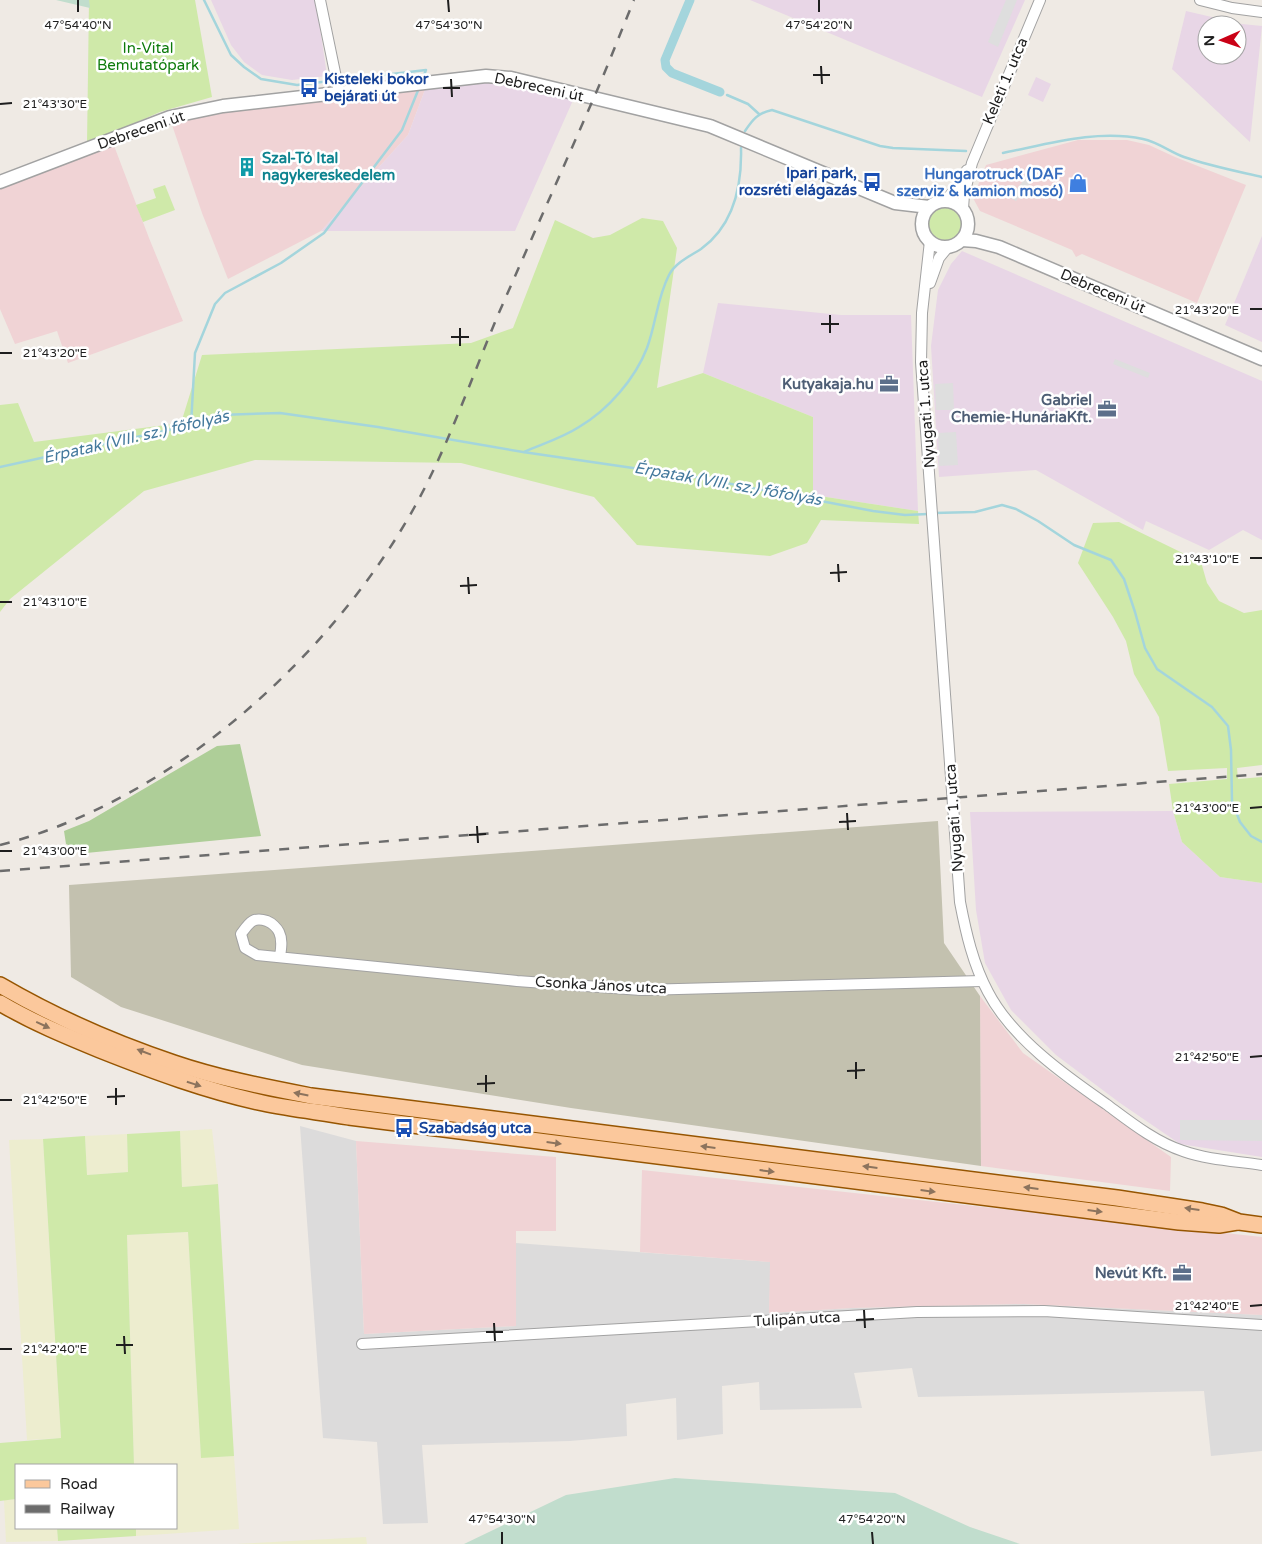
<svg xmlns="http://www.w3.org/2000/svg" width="1262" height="1544" font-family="'Varela Round',sans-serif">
	<rect width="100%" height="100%" fill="#efeae4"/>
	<!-- residential -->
	<polygon fill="#dcdbdb" points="300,1126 356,1141 364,1334 516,1326 516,1243 771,1262 769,1313 852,1308 1023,1304 1262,1315 1262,1451 1211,1456 1204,1391 918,1397 912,1368 854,1373 862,1408 760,1410 759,1382 722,1386 723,1434 677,1440 676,1398 626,1404 627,1436 570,1441 422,1445 428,1523 383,1524 377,1442 323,1438"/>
	<!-- commercial -->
	<g fill="#f0d3d5">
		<polygon points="426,87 408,135 321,231 228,279 202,213 171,122 217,112"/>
		<polygon points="1078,140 1127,140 1149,145 1175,157 1246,185 1197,303 1082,254 1076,257 1072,250 980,211 973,198 986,165"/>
		<polygon points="113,143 149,238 183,321 68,363 57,331 15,344 0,309 0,176"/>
		<polygon points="980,996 1023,1053 1171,1157 1170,1191 981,1166"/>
		<polygon points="356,1141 556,1157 556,1231 516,1231 516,1326 364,1334"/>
		<polygon points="642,1170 1262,1237 1262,1315 1023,1304 852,1308 769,1313 770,1262 640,1252"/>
	</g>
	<!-- industrial -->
	<g fill="#e8d6e6" fill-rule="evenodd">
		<polygon points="211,0 316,0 327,76 292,80 262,75 244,62 231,45"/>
		<polygon points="750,0 1025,0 982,97"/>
		<path d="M1186,11l56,13 20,2 -12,116 -78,-73zM1207,25h30v30h-30z"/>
		<polygon points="1036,77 1051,84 1043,102 1028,95"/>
		<polygon points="453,83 495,83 574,98 515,231 321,231 408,135 426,87"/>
		<polygon points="1262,236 1262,342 1225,325"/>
		<polygon points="962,251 1262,381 1262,540 1243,530 1209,550 1146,521 1143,530 1036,470 939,477 931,346 938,290 951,264"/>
		<polygon points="718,303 841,315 911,315 918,511 813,495 813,417 703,373"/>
		<polygon points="1173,811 1182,842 1220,877 1262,883 1262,1157 1180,1144 1120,1103 1056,1055 1011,1010 985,963 976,910 970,812"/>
	</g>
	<!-- construction -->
	<polygon fill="#c3c1af" points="938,821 944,943 980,996 981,1166 571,1108 302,1065 121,1007 71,977 69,885"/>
	<!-- farmland -->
	<g fill="#ededcf">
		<polygon points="212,1129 218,1184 182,1187 180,1131"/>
		<polygon points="127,1134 128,1172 87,1175 85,1136"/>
		<polygon points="43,1139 61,1438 27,1440 9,1140"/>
		<polygon points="188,1232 201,1457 234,1456 239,1529 136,1536 136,1528 176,1528 176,1465 134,1465 127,1235"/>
		<polygon points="16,1499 16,1528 57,1528 58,1541 6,1542 4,1500"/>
		<polygon points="366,1537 367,1544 236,1544"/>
	</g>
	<!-- grass -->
	<g fill="#cfe9a9">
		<polygon points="89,0 195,0 212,97 160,112 87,144"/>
		<polygon points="165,185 175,210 143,222 136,205 156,198 153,189"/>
		<circle cx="946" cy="224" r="18"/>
		<polygon points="642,218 663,221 677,248 657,388 703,373 813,417 813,495 918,511 919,524 821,520 807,543 770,556 637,545 594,497 461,463 255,460 144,491 10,599 0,612 0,405 18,403 34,442 181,423 202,355 471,343 513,328 555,220 593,238 610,235"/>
		<polygon points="1119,522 1201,562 1207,583 1219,601 1244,613 1262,610 1262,765 1237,768 1238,779 1262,777 1262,883 1220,877 1182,842 1173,811 1169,784 1227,779 1227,768 1168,771 1159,717 1134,674 1126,641 1113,617 1078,563 1093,523"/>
		<polygon points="180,1131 182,1187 218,1184 234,1456 201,1458 188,1232 127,1235 134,1465 16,1465 16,1499 0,1501 0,1443 61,1438 43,1139 85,1136 87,1175 128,1172 127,1134"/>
		<polygon points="57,1528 136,1528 136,1536 58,1541"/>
	</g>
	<!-- forest -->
	<polygon fill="#aece98" points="240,744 261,836 86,853 66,844 64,831 89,821 217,746"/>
	<!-- wetland -->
	<g fill="#c1ddcd">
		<polygon points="56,0 89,0 90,8"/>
		<polygon points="675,1478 895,1493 970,1527 1020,1544 464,1544 566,1495"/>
	</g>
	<!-- parking -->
	<g fill="#dedede">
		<polygon points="1006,0 1017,0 998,47 988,42"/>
		<polygon points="1029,173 1038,174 1016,201 1010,198"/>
		<polygon points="1115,359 1150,373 1148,378 1113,364"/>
		<polygon points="953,383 954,410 936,410 935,384"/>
		<polygon points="956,432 958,465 939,466 938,433"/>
		<polygon points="1180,1120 1262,1120 1262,1141 1180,1140"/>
	</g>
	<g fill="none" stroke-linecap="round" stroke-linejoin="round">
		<!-- stream -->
		<g stroke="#a4d5dc" stroke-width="2.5">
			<polyline points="204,0 231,55 244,67 261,79 297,85 330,81"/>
			<polyline points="341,80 426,70 424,75"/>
			<polyline points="727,95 748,104 759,114"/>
			<path d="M745,131c8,-12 13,-18 27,-21l108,36 13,2 73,3"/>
			<path d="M1003,153c45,-9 94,-24 140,-14 15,3 27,13 41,18 26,9 52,14 78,20"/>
			<polyline points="191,425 195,353 215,304 225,293 281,263 324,233 402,130 419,88"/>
			<path d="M524,452c18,-8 38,-14 55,-25 29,-17 56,-48 68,-79 9,-24 10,-50 22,-73 6,-12 21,-19 32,-26 33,-24 41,-63 40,-101"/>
			<polyline points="0,467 191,425 219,415 280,413 378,427 523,452 695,477 873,511 905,515 928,514"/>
			<polyline points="934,513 975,512 1002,505 1016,509 1038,521 1074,545 1111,560 1124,579 1135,612 1145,648 1157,669 1212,707 1228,726 1231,750 1232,801 1240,822 1251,836 1262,842"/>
		</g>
		<!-- canal -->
		<polyline stroke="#a4d5dc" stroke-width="9" points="690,0 665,60 666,67 672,73 720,92"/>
		<!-- minor casing -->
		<g stroke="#a2a2a2" stroke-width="12">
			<g id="minor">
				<polyline points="320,0 339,92"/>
				<polyline points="1200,0 1232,8 1262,12"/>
				<polyline points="944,201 954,191 967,170"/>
				<polyline points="963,208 964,195 972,163 1040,0"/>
				<path d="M930,241l-8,72 -1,49 39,540c6,31 13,62 28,90 24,46 76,83 118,112 23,17 49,38 77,47 25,9 53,10 79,14"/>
				<polyline points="930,283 939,258 948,247"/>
				<path d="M280,957c1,-8 3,-17 -1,-25 -2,-4 -7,-9 -12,-11 -14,-5 -18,2 -26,13l4,14 12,7 260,26 124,9 341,-9"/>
				<polyline points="362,1344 917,1312 1044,1311 1262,1325"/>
			</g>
		</g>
		<!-- tertiary casing -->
		<g stroke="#a2a2a2" stroke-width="15">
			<g id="tertiary">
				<polyline points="0,182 170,117 223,106 486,76 511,78 710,126 895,203 929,207"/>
				<circle cx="945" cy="224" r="23"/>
				<polyline points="962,240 976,241 999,247 1262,359"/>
			</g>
		</g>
		<!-- primary casing -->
		<g stroke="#965501" stroke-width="18">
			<g id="primary">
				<path d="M0,985c55,32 114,58 174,78 44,15 91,24 137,33l806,102 85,13 19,4 18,7 23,3"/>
				<path d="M0,1003c32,19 66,33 100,47 53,21 107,41 163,53 28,6 57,9 86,14l830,105 40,3 18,-3"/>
			</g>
		</g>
		<!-- minor -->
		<use href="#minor" stroke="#fff" stroke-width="10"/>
		<!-- tertiary -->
		<use href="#tertiary" stroke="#fff" stroke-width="12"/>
		<!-- primary -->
		<use href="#primary" stroke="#fbc89c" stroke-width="15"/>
		<!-- rail -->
		<g stroke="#6c6c6c" stroke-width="2.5" stroke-dasharray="10 10" stroke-linecap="butt">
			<path d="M0,845c170,-43 330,-187 414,-337 34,-61 57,-129 84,-193 31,-71 63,-142 94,-213 15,-34 28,-68 42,-102"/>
			<polyline points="0,871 1262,774"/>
		</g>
	</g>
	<!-- one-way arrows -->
	<defs><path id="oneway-solid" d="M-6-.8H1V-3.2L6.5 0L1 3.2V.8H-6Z" transform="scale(1.25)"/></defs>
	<g fill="#8c735d">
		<use href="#oneway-solid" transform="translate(43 1025) rotate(25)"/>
		<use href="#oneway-solid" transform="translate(144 1052) rotate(-159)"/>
		<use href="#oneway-solid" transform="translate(194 1084) rotate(17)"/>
		<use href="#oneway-solid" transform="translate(301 1094) rotate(-169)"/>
		<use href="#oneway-solid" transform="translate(554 1143) rotate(7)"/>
		<use href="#oneway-solid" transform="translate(708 1147) rotate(-173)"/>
		<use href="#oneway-solid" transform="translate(870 1167) rotate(-173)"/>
		<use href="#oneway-solid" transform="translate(767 1171) rotate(7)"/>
		<use href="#oneway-solid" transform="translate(1031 1188) rotate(-173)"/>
		<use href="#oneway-solid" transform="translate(928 1191) rotate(7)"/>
		<use href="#oneway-solid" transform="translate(1192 1209) rotate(-172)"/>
		<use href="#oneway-solid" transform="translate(1095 1211) rotate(7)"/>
	</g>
	<!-- ticks -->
	<path fill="none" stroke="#1e1e1e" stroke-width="2" d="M78,0v12M448,0l1,12M819,0v12M821,66l1,18M813,75h17M451,79l1,18M443,88h17M0,104l12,-1M1250,309h12M830,315v18M821,324h18M460,328v18M451,337h18M0,353h12M1250,558h12M838,564l1,18M830,573l17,-1M468,577l1,17M460,586l17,-1M0,602h12M1250,808l12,-1M847,813l1,17M839,822l17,-1M477,826l1,17M469,835l17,-1M0,851h12M1250,1057l12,-1M856,1062v17M847,1071l18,-1M486,1075v17M477,1084l18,-1M116,1088v17M107,1097l18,-1M0,1100h12M1250,1306l12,-1M864,1310l1,18M856,1320l18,-1M494,1323l1,18M486,1332h17M124,1336l1,18M116,1345h17M0,1349h12M502,1532v12M872,1532l1,12"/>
	<!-- icons -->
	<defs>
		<g id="bus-bare" transform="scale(1.5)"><path d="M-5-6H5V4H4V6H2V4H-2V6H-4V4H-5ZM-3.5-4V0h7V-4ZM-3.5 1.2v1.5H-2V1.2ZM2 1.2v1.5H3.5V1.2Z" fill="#1a4fb4" stroke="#fff" stroke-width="2.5" paint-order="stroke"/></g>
		<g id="building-bare" transform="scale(1.5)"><path d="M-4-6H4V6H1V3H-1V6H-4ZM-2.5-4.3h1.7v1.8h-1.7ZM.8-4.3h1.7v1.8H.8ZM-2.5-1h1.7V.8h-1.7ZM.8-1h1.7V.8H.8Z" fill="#0f9aa8" stroke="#fff" stroke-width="2.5" paint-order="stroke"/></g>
		<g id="shop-bare" transform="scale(1.5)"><path d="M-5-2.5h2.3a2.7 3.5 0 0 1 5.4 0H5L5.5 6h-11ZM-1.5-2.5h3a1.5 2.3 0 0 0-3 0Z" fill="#3f7fe0" stroke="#fff" stroke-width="2.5" paint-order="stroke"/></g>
		<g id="office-bare" transform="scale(1.5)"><path d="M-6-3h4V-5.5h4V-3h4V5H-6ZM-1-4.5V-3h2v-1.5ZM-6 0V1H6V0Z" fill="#5c6f8a" stroke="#fff" stroke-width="2.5" paint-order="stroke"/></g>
	</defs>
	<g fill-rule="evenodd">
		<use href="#bus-bare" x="309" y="88"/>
		<use href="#building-bare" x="247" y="167"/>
		<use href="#bus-bare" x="872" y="182"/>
		<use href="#shop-bare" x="1078" y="183"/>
		<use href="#office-bare" x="889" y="384"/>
		<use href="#office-bare" x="1107" y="409"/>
		<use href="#bus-bare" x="404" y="1128"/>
		<use href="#office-bare" x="1182" y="1273"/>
	</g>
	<g text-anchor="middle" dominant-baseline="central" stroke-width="5" stroke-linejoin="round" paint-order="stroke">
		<!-- park labels -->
		<g font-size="15" fill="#0e7b0c" stroke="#fff">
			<text x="148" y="48">In-Vital<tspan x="148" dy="17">Bemutatópark</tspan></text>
		</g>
		<!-- transit labels -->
		<g font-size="15" font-weight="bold" fill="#164399" stroke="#fff" text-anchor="start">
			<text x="324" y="79">Kisteleki bokor<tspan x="324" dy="17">bejárati út</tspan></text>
			<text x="857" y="173" text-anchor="end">Ipari park,<tspan x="857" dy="17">rozsréti elágazás</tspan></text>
			<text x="419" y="1128">Szabadság utca</text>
		</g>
		<!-- street labels -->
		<g font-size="15" fill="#1e1e1e" stroke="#fff">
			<text transform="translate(1005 81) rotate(-67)">Keleti 1. utca</text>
			<text transform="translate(539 87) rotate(12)">Debreceni út</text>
			<text transform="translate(141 130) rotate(-19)">Debreceni út</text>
			<text transform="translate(1103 291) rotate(23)">Debreceni út</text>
			<text transform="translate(926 414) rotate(-94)">Nyugati 1. utca</text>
			<text transform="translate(954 818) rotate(-94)">Nyugati 1. utca</text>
			<text transform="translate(601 985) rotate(3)">Csonka János utca</text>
			<text transform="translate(797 1319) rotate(-3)">Tulipán utca</text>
		</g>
		<!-- culture labels -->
		<g font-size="15" font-weight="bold" fill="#0d838f" stroke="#fff" text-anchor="start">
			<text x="262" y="158">Szal-Tó Ital<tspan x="262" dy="17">nagykereskedelem</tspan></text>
		</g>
		<!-- shop labels -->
		<g font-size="15" font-weight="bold" fill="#366cbe" stroke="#fff" text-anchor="end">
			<text x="1063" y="174">Hungarotruck (DAF<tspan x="1063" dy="17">szerviz &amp; kamion mosó)</tspan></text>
		</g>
		<!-- service labels -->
		<g font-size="15" font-weight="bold" fill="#4e5e75" stroke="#fff" text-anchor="end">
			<text x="874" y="384">Kutyakaja.hu</text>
			<text x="1092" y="400">Gabriel<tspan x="1092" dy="17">Chemie-HunáriaKft.</tspan></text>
			<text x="1167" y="1273">Nevút Kft.</text>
		</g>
		<!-- water labels -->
		<g font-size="16" font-style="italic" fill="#457a9d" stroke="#fff">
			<text transform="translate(136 437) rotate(-13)">Érpatak (VIII. sz.) főfolyás</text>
			<text transform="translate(728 484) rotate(10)">Érpatak (VIII. sz.) főfolyás</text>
		</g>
	</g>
	<g font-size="12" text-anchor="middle" fill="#1e1e1e" stroke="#fff" stroke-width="5" stroke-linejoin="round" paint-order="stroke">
		<text x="78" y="29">47°54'40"N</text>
		<text x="449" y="29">47°54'30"N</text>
		<text x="819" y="29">47°54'20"N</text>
		<text x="55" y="108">21°43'30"E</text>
		<text x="1207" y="314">21°43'20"E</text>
		<text x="55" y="357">21°43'20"E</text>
		<text x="1207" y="563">21°43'10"E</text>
		<text x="55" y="606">21°43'10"E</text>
		<text x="1207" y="812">21°43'00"E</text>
		<text x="55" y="855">21°43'00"E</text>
		<text x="1207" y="1061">21°42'50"E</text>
		<text x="55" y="1104">21°42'50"E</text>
		<text x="1207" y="1310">21°42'40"E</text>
		<text x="55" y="1353">21°42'40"E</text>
		<text x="502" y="1523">47°54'30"N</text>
		<text x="872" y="1523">47°54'20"N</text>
	</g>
	<!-- legend -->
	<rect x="15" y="1464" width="162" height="65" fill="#ffffff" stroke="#a5a5a5"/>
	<rect x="25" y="1480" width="25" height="8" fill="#fbc89c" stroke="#a5a5a5"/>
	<text x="60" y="1489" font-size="15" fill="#1e1e1e">Road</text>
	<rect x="25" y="1505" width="25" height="8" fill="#6c6c6c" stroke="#a5a5a5"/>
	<text x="60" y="1514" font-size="15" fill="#1e1e1e">Railway</text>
	<!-- north arrow -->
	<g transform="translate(1222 40) rotate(268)"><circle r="24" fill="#ffffff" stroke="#a5a5a5"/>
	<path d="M0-4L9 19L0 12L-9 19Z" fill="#ca0116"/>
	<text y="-8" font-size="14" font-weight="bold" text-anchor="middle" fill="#1e1e1e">N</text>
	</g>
</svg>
